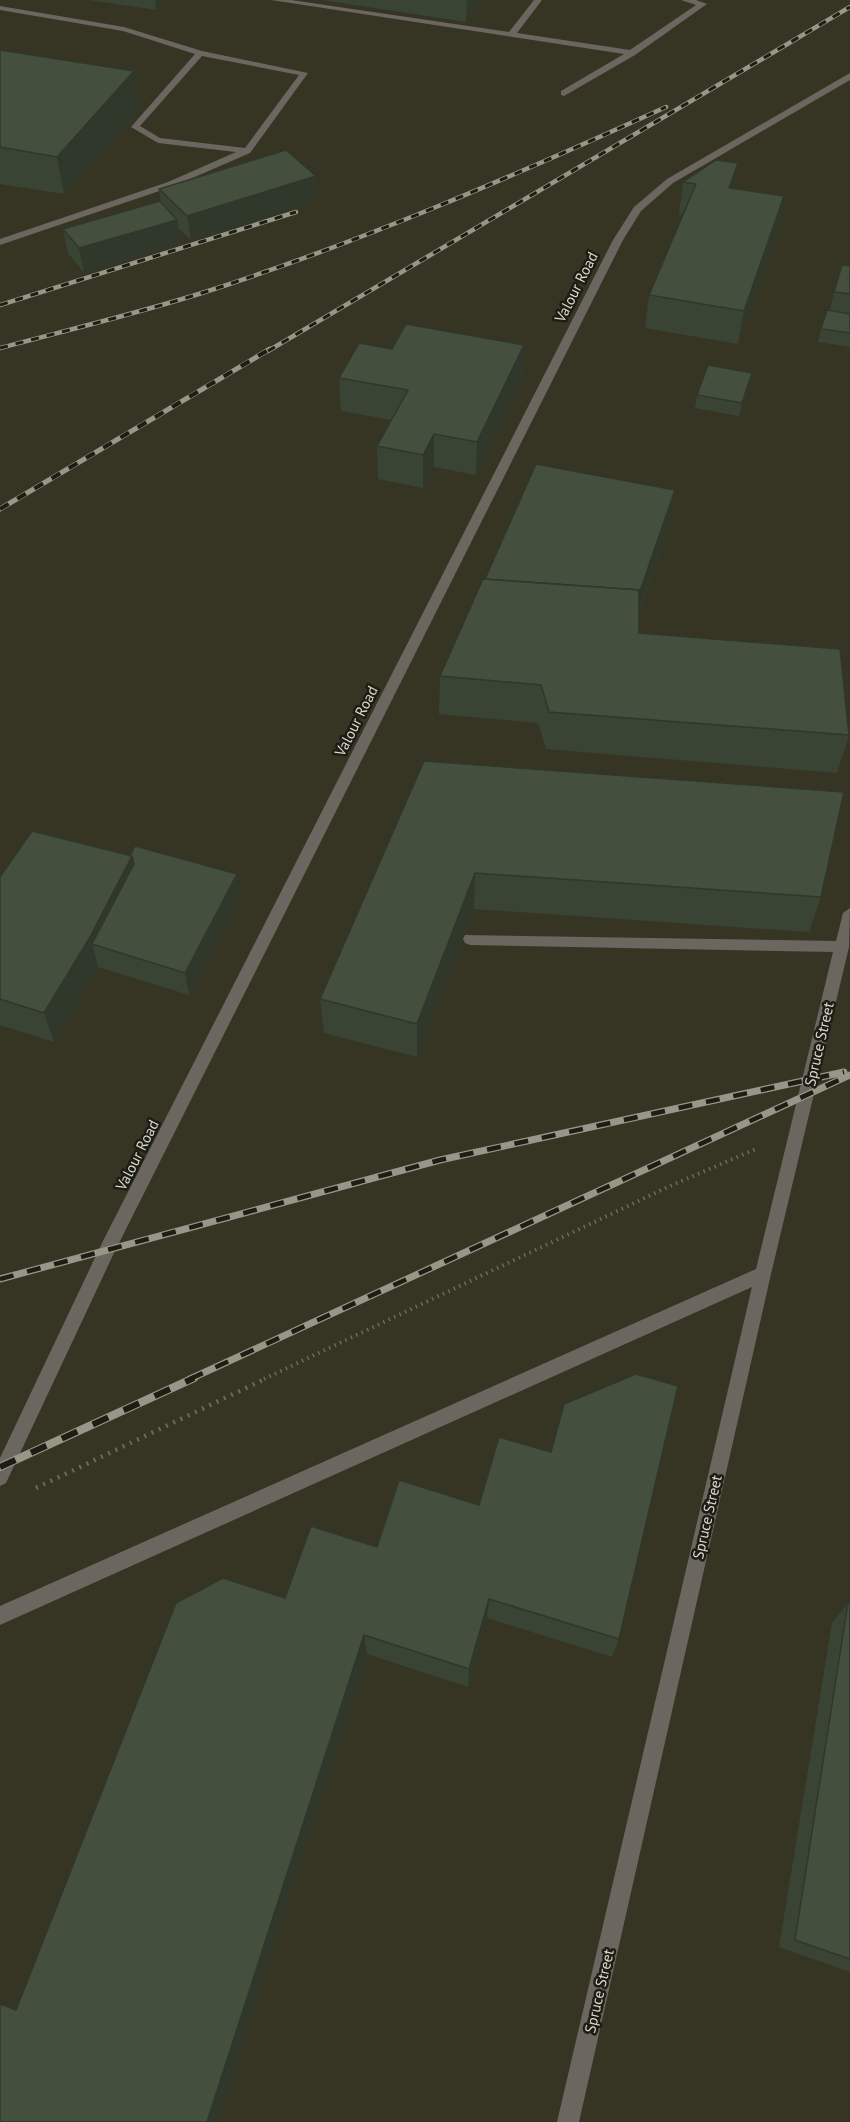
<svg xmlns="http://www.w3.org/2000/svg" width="850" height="2122" font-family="'PT Sans',sans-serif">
	<rect width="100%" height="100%" fill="#363524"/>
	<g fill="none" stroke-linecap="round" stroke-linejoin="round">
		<!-- path-far1 -->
		<polyline stroke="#6b6a5b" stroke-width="4" stroke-dasharray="1.5 4.5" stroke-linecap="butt" points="264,1379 670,1186 756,1149"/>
		<!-- path -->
		<polyline stroke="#6b6a5b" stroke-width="4.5" stroke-dasharray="2 6" stroke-linecap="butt" points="36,1488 267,1378"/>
		<!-- minor -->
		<g fill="#6b665f" fill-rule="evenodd">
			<polygon points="271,0 291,0 509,32 534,0 542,0 517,33 630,50 696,5 681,0 696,0 707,4 635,55 564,96 561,95 561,91 624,54"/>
			<path d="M0,6l124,21 78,24 106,22 -58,80 -76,33 -174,59v-6l168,-57 68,-30 -78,-9 -27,-16 64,-73 -72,-23 -123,-21zM202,56l97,19 -54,73 -85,-10 -20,-12z"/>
			<polygon points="850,73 850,80 673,183 641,211 623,240 114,1253 6,1483 0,1486 0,1458 102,1243 613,240 634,207 667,179"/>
			<polygon points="850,908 849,947 771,1274 579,2122 557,2122 752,1287 0,1625 0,1606 756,1269 833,952 470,945 465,943 463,939 465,935 836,941 843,913"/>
		</g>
		<!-- rail-far3 casing -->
		<g stroke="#979789" stroke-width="4.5">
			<g id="rail-far3">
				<polyline points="0,305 296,212"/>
				<path d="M0,348c68,-18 135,-34 202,-55 159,-51 312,-117 464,-186"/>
				<polyline points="268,351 850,7"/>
			</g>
		</g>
		<!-- rail-far2 casing -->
		<g stroke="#979789" stroke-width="5">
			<polyline id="rail-far2" points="0,509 270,349"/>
		</g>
		<!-- rail-far1 casing -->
		<g stroke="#979789" stroke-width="7">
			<g id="rail-far1">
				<polyline points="0,1279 440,1160 844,1072"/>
				<polyline points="190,1379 850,1075"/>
			</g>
		</g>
		<!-- rail casing -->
		<g stroke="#979789" stroke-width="8">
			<polyline id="rail" points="0,1467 194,1378"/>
		</g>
		<!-- rail-far3 -->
		<use href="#rail-far3" stroke="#1d1d15" stroke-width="3" stroke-dasharray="8" stroke-linecap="butt"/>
		<!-- rail-far2 -->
		<use href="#rail-far2" stroke="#1d1d15" stroke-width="4" stroke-dasharray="10" stroke-linecap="butt"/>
		<!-- rail-far1 -->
		<use href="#rail-far1" stroke="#1d1d15" stroke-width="4.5" stroke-dasharray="14" stroke-linecap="butt"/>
		<!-- rail -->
		<use href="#rail" stroke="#1d1d15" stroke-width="6" stroke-dasharray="17" stroke-linecap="butt"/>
	</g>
	<!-- wall -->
	<g fill="#3a4435">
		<polygon points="89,0 165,0 156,10"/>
		<polygon points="322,0 483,0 466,22"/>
		<polygon points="0,50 134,71 139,108 64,194 0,184"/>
		<polygon points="738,163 734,188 778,229 738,344 645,328 649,295 683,215 679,214 683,182"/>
		<polygon points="159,189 317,200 191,240 178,228 180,244 84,273 68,253 63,229 161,202"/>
		<polygon points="850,266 850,347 818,342 821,329 830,310 834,292"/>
		<polygon points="524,345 522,379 476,475 434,467 423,488 378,479 377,446 391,420 341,411 339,378 392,349"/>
		<polygon points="752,373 749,386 739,416 695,408 697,395"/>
		<polygon points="670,524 639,613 639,633 849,735 837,773 546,749 538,723 439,714 440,676 485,579"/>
		<polygon points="424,761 821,897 809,932 474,909 417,1057 324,1033 320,999"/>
		<polygon points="0,877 241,897 189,995 98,967 54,1042 0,1025"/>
		<polygon points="311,1526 619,1639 612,1657 487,1618 468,1687 367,1654 217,2122 0,2122 17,2007 285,1598"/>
		<polygon points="848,1603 850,1604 850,1972 779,1947 832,1623"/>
	</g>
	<!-- shaded-wall -->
	<g fill="#30372b">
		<polygon points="155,0 165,0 156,10"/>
		<polygon points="467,0 483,0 466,22"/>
		<polygon points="134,71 139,108 64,194 57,157"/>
		<polygon points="738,163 733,196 729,188"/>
		<polygon points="316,176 317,200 191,240 187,216"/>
		<polygon points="784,196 778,229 738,344 744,311"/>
		<polygon points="177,220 180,244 84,273 79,248"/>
		<polygon points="524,345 522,379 476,475 477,442"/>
		<polygon points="752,373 749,386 739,416 742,403"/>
		<polygon points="434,434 434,467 423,488 423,455"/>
		<polygon points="675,490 670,524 633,629 638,596"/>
		<polygon points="132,856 139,887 92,944 98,967 54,1042 44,1013"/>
		<polygon points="475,873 474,909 417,1057 417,1024"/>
		<polygon points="237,874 241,897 189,995 185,973"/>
		<polygon points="489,1599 487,1618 468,1687 469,1669"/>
		<polygon points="364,1635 367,1654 217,2122 207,2122"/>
		<polygon points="0,2001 34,2014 16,2010 0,2004"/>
	</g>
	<!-- building -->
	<g fill="#444f3e" stroke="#30372b" stroke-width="1.5">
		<polygon points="0,50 134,71 57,157 0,147"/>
		<polygon points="286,150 316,176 187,216 159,189"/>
		<polygon points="716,160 738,163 729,188 784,196 744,311 649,295 696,184 683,182"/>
		<polygon points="160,201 177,220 79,248 63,229"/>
		<polygon points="842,265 850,266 850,294 834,292"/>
		<polygon points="827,310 850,314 850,333 821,329"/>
		<polygon points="406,324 524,345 477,442 434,434 423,455 377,446 408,390 339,378 359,343 392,349"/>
		<polygon points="708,365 752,373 742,403 697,395"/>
		<polygon points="536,464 675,490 639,594 639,590 485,579"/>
		<polygon points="483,579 639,590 639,633 840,649 849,735 549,712 541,685 440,676"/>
		<polygon points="424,761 844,792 821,897 475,873 417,1024 320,999"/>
		<polygon points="32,831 132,856 90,937 44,1013 0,999 0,877"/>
		<polygon points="135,846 237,874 185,973 92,944 134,864 132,856 130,856"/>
		<polygon points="636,1374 678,1386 619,1639 489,1599 469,1669 364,1635 207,2122 0,2122 0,2004 16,2010 176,1603 223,1578 285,1598 311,1526 377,1547 399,1480 479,1505 499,1437 551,1452 564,1404"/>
		<polygon points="848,1603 850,1604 850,1959 795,1940"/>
	</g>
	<g text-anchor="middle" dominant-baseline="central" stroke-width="5" stroke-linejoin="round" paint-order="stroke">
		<!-- street labels -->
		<g font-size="15" fill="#d9d9ce" stroke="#1d1d15">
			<text transform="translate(576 287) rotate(-63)">Valour Road</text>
			<text transform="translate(356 721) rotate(-63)">Valour Road</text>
			<text transform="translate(819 1044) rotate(-77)">Spruce Street</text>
			<text transform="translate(137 1155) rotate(-63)">Valour Road</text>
			<text transform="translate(707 1517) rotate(-77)">Spruce Street</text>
			<text transform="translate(599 1991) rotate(-77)">Spruce Street</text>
		</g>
	</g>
</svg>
